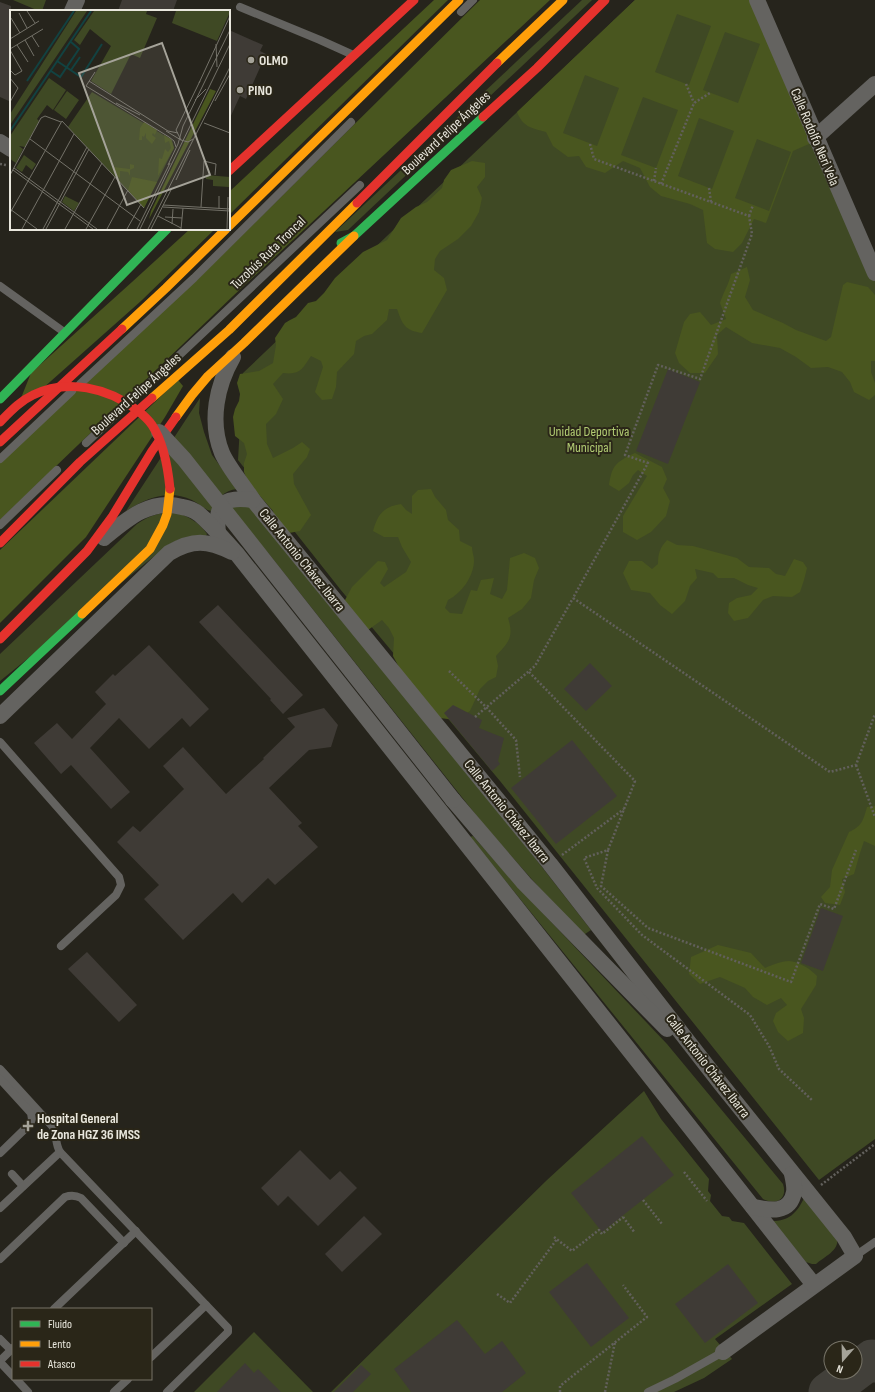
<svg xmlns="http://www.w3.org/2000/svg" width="875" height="1392" font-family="'Sofia Sans Condensed',sans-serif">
	<rect width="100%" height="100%" fill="#26241c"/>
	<!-- green -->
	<g fill="#3f4924">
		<polygon points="13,0 46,0 42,11 39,11"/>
		<polygon points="582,0 592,0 348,230 335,232"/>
		<polygon points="635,0 758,0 875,271 875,1139 819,1180 500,781 340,589 238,460 243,373"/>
		<path d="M200,398l-1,15 5,19 8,23 25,34c-13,1 -21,11 -26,22 -6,-1 -13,-8 -19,-11 -24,-11 -45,-2 -66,11z"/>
		<polygon points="234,506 250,506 517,835 591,930 582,936 484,825 269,554 231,510"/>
		<path d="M175,512c14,5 24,10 32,22l-1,2c-16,0 -24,1 -38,9l-168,136v-27l137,-130c13,-9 22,-11 38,-12z"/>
		<path d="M473,836l44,50 150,158 116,140c5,15 -7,22 -20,15l-293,-362z"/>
		<polygon points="644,1091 661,1119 709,1179 708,1191 711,1195 710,1201 722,1216 729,1217 732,1221 744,1223 792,1284 715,1339 732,1359 704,1378 674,1392 331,1392 547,1180"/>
		<path d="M804,1198l33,40c3,12 -13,19 -21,26h-4l-6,-2 -34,-41c17,0 25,-8 32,-23z"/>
		<polygon points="254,1332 313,1392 194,1392"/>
	</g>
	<!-- forest -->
	<g fill="#49561f" fill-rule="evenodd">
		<polygon points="434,0 448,0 229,215 229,192"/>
		<polygon points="480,0 550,0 233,296 0,520 0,460 199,278"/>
		<path d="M635,0h123l60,140 -25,11 -27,72 -12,-4 -12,24 -9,9 -18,-3 -8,-6 -4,-33 -13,-6 -29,-8 -11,-9 -10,-19 -17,-7 -18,12 -19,-6 -7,-11 -11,1 -15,-11 -7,-14c-15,-4 -23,-5 -29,-20zM677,14l34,12 -22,59 -34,-13zM725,32l35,12 -22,59 -35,-13zM585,75l34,13 -22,58 -34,-13zM643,97l35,13 -22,58 -35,-13zM699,118l35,13 -22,58 -34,-13zM757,139l34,13 -22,59 -34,-13z"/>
		<path d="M472,161l13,2v14l-8,10 5,11 -3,14 -8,14 -13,13 -18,12 -5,8 -1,11 10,8 3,12 -25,43c-17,-3 -19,-7 -25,-24h-8l-2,11 -15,14 -8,2 -8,5 -2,13 -17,18 -1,15 -4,12 -10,1 -7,-8 8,-25 -2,-6 -10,-5c-9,13 -10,19 -28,17l-10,11 10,15 -7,15 -10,10 1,20 6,14 20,-10 9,-6 8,7 -3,8 -14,17 1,10 17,31 -11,16 -11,2 -14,-12 -2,-10 -25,-29 -4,-10v-9l3,-9 -3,-11 -9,-7 -2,-19 2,-8 4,-8 1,-7 -3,-11 3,-9 19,-3 14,-8 3,-18 -1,-7 10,-15 5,-3 6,-3 12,-14 8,-2 8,-8 11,-15 28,-26 24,-12 14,-22 15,-11 11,-5 15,-14 2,-8 7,-10z"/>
		<polygon points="190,229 215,229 141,301 15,413 31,373 132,282"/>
		<path d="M747,267l3,13 -5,17 8,13 30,13 13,7 30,11 5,-4 12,-52 4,-3 21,5 7,8v66h-4v11l4,11v12l-6,5 -15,-8 -4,-10 -8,-10 -14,-5 -17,1 -15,-11 -16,-9 -28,-5 -26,-16 -9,8 1,19 -13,19h-15l-11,-10 -4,-10 9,-31 6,-8 10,-2 11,13 15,-6 -6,-16c3,-10 9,-19 11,-29z"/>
		<polygon points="178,380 183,386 165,417 86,537 0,623 0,550"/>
		<path d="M635,453l27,14 5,12 -4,9 7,13 -4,15 -15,16 -14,8 -14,-8v-16l24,-40 -9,-6 -5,5 -4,8 -10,8 -10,-6c3,-20 7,-23 26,-32z"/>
		<path d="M431,489l4,8 11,13 2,10 11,10 1,11 12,6c0,5 2,9 2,13 0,16 -12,33 -26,40l-3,8 5,5 12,1 9,-24 6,1 4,-11 13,-2 -4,16 12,5 5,-9 3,-32 14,-5 11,5 4,10 -5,12 -3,18 -9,11 -14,9c6,19 1,24 -12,38l2,10 -2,11 -8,4 -8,8 -10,22 -15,9 -15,-2 -34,-38 -13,-24 1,-18 -5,-10 -7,-8 -14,10 -22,-19 -1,-11 7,-13 26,-26 7,1 3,7 -8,14 4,4 22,-15 5,-10 -9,-15 -4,-10h-14l-11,-6c5,-17 10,-24 28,-27l5,6 6,4v-18l6,-6z"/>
		<path d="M667,540l10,5 16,1 44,12 12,9 20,1 7,6 9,2 9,-17 9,3 4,6 -3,12 -4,12 -8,5 -19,-1 -10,4 -15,18 -14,3 -6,-8 1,-10 8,-5 14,-3 7,-7 -10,-3 -14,-7h-16l-5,-5 -18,-4 2,9 -7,8 -5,15 -13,13 -12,-9 -10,-12 -19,-3 -8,-17 6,-12h13l10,8 6,-5c0,-11 2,-16 9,-24z"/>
		<path d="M875,806v40l-11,-5 -4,12 -6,21 -12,5 3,13 -5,13 -15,-2 -4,-6 9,-10 2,-17 17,-38c13,-6 14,-11 18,-25z"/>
		<path d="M718,945l33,8 14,15c7,-3 16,-7 24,-7 9,0 23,9 28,15l-1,9 -15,24 3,9 -1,15 -15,8 -10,-9 -5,-11 3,-8 11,-8 -6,-7 -14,7 -14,-8 -8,-9 -25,-11 -20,7 -11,-10 2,-17z"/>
	</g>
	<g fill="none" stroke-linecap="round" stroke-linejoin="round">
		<!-- taxiway -->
		<polyline stroke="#42403a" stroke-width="39" points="828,1392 872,1359 875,1363"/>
	</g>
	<!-- building -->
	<g fill="#3f3b36">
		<polygon points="122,0 177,0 173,11 118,11"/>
		<polygon points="0,2 11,6 11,102 0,97"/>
		<polygon points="229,30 263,45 260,51 266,54 246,99 240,96 229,120"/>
		<polygon points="668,369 700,382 668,464 636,451"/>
		<polygon points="218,605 303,695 283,714 270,700 271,699 199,622"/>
		<polygon points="149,645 209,709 190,727 182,718 149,749 119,718 90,748 130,792 111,809 71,765 61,774 34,743 57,723 72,739 106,704 95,692 113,674 115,676"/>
		<polygon points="590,663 612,686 586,711 564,689"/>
		<polygon points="453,705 482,720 479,728 504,738 498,761 500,764 492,771 444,713"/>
		<polygon points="324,708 338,725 331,747 309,750 269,788 302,823 298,826 318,847 275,885 268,878 242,903 233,893 183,940 144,899 159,885 117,842 133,826 140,832 184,789 163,766 183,747 226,794 264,759 263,758 295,727 287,718"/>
		<polygon points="572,740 617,796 556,844 511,788"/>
		<polygon points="821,908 843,916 823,971 801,963"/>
		<polygon points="87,952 137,1005 119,1022 68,969"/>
		<polygon points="642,1136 674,1175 602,1232 571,1193"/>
		<polygon points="300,1150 330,1180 340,1171 357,1188 318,1226 288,1196 278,1206 261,1188"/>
		<polygon points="364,1216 382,1234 342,1272 325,1254"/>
		<polygon points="587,1263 629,1318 591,1347 549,1292"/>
		<polygon points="728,1264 758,1303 705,1343 675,1304"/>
		<polygon points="457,1320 485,1354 502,1341 526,1373 502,1392 411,1392 394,1369"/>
		<polygon points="245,1363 254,1373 258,1369 281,1392 217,1392"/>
		<polygon points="361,1365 371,1374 353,1392 334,1392"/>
	</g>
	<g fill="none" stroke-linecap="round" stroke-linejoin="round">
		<!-- path -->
		<g stroke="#62605c" stroke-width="2.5" stroke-dasharray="2 2" stroke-linecap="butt">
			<polyline points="686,84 694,103"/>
			<polyline points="590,144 594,159 749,216 752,234 700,379 658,365 625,455 648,463 573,598 830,772 856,765 875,714"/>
			<polyline points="0,164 6,165 6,163"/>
			<polyline points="654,181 656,168"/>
			<polyline points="661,184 694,103 710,93"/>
			<polyline points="709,188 711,202"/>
			<polyline points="749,216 753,205"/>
			<polyline points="449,671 486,707 516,740 520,777"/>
			<polyline points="529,672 635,781 608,850 584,858 597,888 642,935 750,1015 769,1046 779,1069 813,1101"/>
			<polyline points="475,717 535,666 573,598"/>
			<polyline points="856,765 875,817"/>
			<polyline points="608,850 601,886 648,928 791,982 820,904 834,909 856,850"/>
			<polyline points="562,855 624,809"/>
			<polyline points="684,1172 707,1201"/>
			<polyline points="821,1185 875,1144"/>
			<polyline points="643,1200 662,1224"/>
			<polyline points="623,1217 635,1233"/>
			<polyline points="554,1237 572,1251 599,1230 602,1234 623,1217"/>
			<polyline points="497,1294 510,1303 557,1239"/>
			<polyline points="560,1392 560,1386 647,1317 623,1285"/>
			<polyline points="605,1392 615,1342"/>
		</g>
		<!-- lane -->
		<g stroke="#646360" stroke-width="8">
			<polyline points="240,7 320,40 351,54 350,57"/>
			<polyline points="461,12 473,0"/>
			<polyline points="0,286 64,332"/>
			<polyline points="80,384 194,278 351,122"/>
			<polyline points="86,443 360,185"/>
			<polyline points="0,459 72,391"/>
			<polyline points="0,525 57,470"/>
			<polyline points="0,742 119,877 121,885 116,895 61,946"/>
			<path d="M0,1069l53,58c4,8 2,17 7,25l146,153 -55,52"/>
			<polyline points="0,1079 31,1113 32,1119 30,1124 0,1153"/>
			<polyline points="12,1174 23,1186"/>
			<polyline points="0,1208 60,1152"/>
			<polyline points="855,1256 875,1242"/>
			<path d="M0,1259l65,-62c6,-2 10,-2 16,1l43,45"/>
			<polyline points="54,1309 136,1231"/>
			<polyline points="0,1339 11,1350"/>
			<polyline points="0,1361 13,1348"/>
			<polyline points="0,1362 13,1376"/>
			<polyline points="16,1379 28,1392"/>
			<polyline points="114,1392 128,1379"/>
			<polyline points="167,1392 228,1332 228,1328 206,1305"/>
			<polyline points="648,1392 675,1379 723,1352"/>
		</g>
		<!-- street -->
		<g stroke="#646360" stroke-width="16">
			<polyline points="757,0 875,273"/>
			<polyline points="72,11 77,0"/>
			<polyline points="815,138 875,84"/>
			<polyline points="0,142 11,149"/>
			<path d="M233,357c-16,28 -24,64 -11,96 6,14 22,33 31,47l297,364 171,220 123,153 11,19 -132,96"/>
			<path d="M218,533c-3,-29 5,-37 35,-33"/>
			<path d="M104,538c23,-19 47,-40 78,-31 6,1 13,4 17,7 14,12 26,27 38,40l419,530 158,201"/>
			<path d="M0,716l169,-163c24,-14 38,-13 63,-1"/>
			<polyline points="453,800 524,883 667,1029"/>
			<path d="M753,1207c15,3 37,8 41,-15 1,-5 -1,-13 -2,-18"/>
		</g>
		<!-- fast -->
		<g stroke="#30b455" stroke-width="9">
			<polyline points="341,243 354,236 483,117"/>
			<polyline points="0,399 167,229"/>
		</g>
		<!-- slow -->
		<g stroke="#ff9f0a" stroke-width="9">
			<polyline points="497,63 563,0"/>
			<polyline points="229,226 459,0"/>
			<polyline points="122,329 166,288 226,229"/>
			<polyline points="152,398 229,330 357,203"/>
			<polyline points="176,417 192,395 208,376 244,343 354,236"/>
		</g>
		<!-- jam -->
		<g stroke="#e5322d" stroke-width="9">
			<polyline points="483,117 537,68 605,0"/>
			<polyline points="229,171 414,0"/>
			<polyline points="357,203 497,63"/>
			<polyline points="0,442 122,329"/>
			<polyline points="0,543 80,462 152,398"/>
			<polyline points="0,639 87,551 112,517 152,451 176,417"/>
		</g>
		<!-- street-bridge -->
		<polyline stroke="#646360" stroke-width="16" points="159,432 184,459 453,800"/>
		<!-- fast-bridge -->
		<polyline stroke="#30b455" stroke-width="9" points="0,691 82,614"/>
		<!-- slow-bridge -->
		<polyline stroke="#ff9f0a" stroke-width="9" points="82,614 150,549 163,525 167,514 170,489"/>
		<!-- jam-bridge -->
		<path stroke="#e5322d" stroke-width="9" d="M0,422c10,-10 20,-21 33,-27 34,-17 75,-7 104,15 5,4 11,9 15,15 12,18 16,43 18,64"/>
	</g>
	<!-- markers -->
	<g fill="#a5a399" stroke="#2a2618" stroke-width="1.5">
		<circle cx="251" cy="60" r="4"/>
		<circle cx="240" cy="90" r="4"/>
		<path d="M26 1120h4v4h4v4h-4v4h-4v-4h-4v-4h4z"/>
	</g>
	<g text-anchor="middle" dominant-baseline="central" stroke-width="4" stroke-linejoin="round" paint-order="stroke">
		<!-- poi labels -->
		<g font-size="14" font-weight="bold" fill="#e9e7dd" stroke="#2a2618" text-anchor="start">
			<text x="259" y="60">OLMO</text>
			<text x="248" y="90">PINO</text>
			<text x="37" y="1118">Hospital General<tspan x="37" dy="16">de Zona HGZ 36 IMSS</tspan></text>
		</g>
		<!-- street labels -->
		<g font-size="14" fill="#e9e7dd" stroke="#2a2618">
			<text transform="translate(446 133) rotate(-43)">Boulevard Felipe Ángeles</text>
			<text transform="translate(815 137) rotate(67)">Calle Rodolfo Neri Vela</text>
			<text transform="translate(268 253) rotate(-44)">Tuzobús Ruta Troncal</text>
			<text transform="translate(136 394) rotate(-42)">Boulevard Felipe Ángeles</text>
			<text transform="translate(302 560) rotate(51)">Calle Antonio Chávez Ibarra</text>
			<text transform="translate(507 811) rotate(51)">Calle Antonio Chávez Ibarra</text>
			<text transform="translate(708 1066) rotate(52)">Calle Antonio Chávez Ibarra</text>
		</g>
		<!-- park labels -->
		<g font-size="14" fill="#b2cc73" stroke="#2a2618">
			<text x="589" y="431">Unidad Deportiva<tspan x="589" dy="16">Municipal</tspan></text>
		</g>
	</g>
	<!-- overview -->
	<g transform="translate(10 10)">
		<rect width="220" height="220" fill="#26241c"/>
		<path d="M66,1h11l-77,114v-11zM84,1h53l-1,3 11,4 -17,40 -9,-4 -20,40 -20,-13 20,-35 -21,-17 -10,16 -6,-5zM166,1h54v1l-13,29 -45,-18zM39,68l17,12 -13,20 -6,-5 -10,14 2,2 -14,26 -6,-1 4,3 -7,14 -6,-4v-23zM57,81l12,9 -13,19 -12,-9zM82,82l80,48 2,8 -30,60 -76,-81zM14,145l12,9 -4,6 -6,-5 -4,7 -6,-4zM196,165l24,2v7l-1,3 -16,-1v-6l-7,-1zM55,186l14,7 -5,8 -12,-9z" fill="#3f4924"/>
		<path d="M200,79l6,2 -67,128 2,-8zM134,112l13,8 -2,5 -2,-2 -1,2 4,3 -4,6 -6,-6v-5l-2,4 -2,-1v4h-3l1,-12zM154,125l7,4 3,9 -16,28 1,-18 3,1 3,-10 3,3 3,-4 -2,-7 -4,2zM120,154l4,1v3l-4,2v6l-2,-4 -8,-1v7l-5,-3 -1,-8 16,2zM122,167l25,5 -13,26 -16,-18z" fill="#49561f"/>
		<path fill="none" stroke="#124241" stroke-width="2" d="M47,51l24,16 21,-33M61,60l9,-13M41,61l9,6 19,-28 -8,-7M17,71l47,-70M0,121l81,-120"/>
		<path fill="none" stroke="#747269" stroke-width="1" d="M17,1l8,12M9,3l8,15M1,8l9,15M22,26l7,11M0,29l29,-18M15,30l9,16M206,34l1,23M7,35l11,17M0,39l33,-20M0,40l12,21 -7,4 -5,-5M85,62l-9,14 83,51 5,4 2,6M0,68l8,10 -8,14v6M79,71l79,50 10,2M189,73l31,-67M185,90l11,-11M205,91l15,-27M106,93l24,12M194,113l26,10M156,121l15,9M20,129l110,82M183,129l-5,3 -7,-2 -5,-10 24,-49M158,155l10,-21 5,-18 47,-96M4,158l83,61M3,160l80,59M0,165l31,-57 4,-2 16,6M166,170l14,-30M209,186v13M153,195l67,4M153,197l67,4M191,197l3,-46 12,3 -1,11M0,199l27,20M0,203l52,-92 82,87M148,206l23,12M155,207l17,1M162,214l1,-15M12,219l52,-95M33,219l44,-82M36,219l43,-80M55,219l37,-66M76,219l29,-52M97,219l21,-39M117,219l14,-25M127,219l33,-66M130,219l90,-185M138,219l82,-162M141,219l21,-41M171,219l2,-21M217,219l1,-32"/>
		<path fill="#a5a399" fill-opacity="0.15" stroke="#a5a399" stroke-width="2" d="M152,33l48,132 -83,30 -48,-132z"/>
		<rect width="220" height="220" fill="none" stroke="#e9e7dd" stroke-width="2"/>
	</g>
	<!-- legend -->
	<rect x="12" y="1308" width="140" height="72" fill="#2a2618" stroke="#767367"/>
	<rect x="20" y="1321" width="20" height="6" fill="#30b455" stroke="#767367"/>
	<text x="48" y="1328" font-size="12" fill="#e9e7dd">Fluido</text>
	<rect x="20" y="1341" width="20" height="6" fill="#ff9f0a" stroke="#767367"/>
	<text x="48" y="1348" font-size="12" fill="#e9e7dd">Lento</text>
	<rect x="20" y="1361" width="20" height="6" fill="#e5322d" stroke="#767367"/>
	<text x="48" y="1368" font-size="12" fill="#e9e7dd">Atasco</text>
	<!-- north arrow -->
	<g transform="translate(843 1360) rotate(200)"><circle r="19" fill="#2a2618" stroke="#767367"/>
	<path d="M0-3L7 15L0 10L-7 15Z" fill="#a5a399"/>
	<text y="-6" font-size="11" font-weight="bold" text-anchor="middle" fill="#e9e7dd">N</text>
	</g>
</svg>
